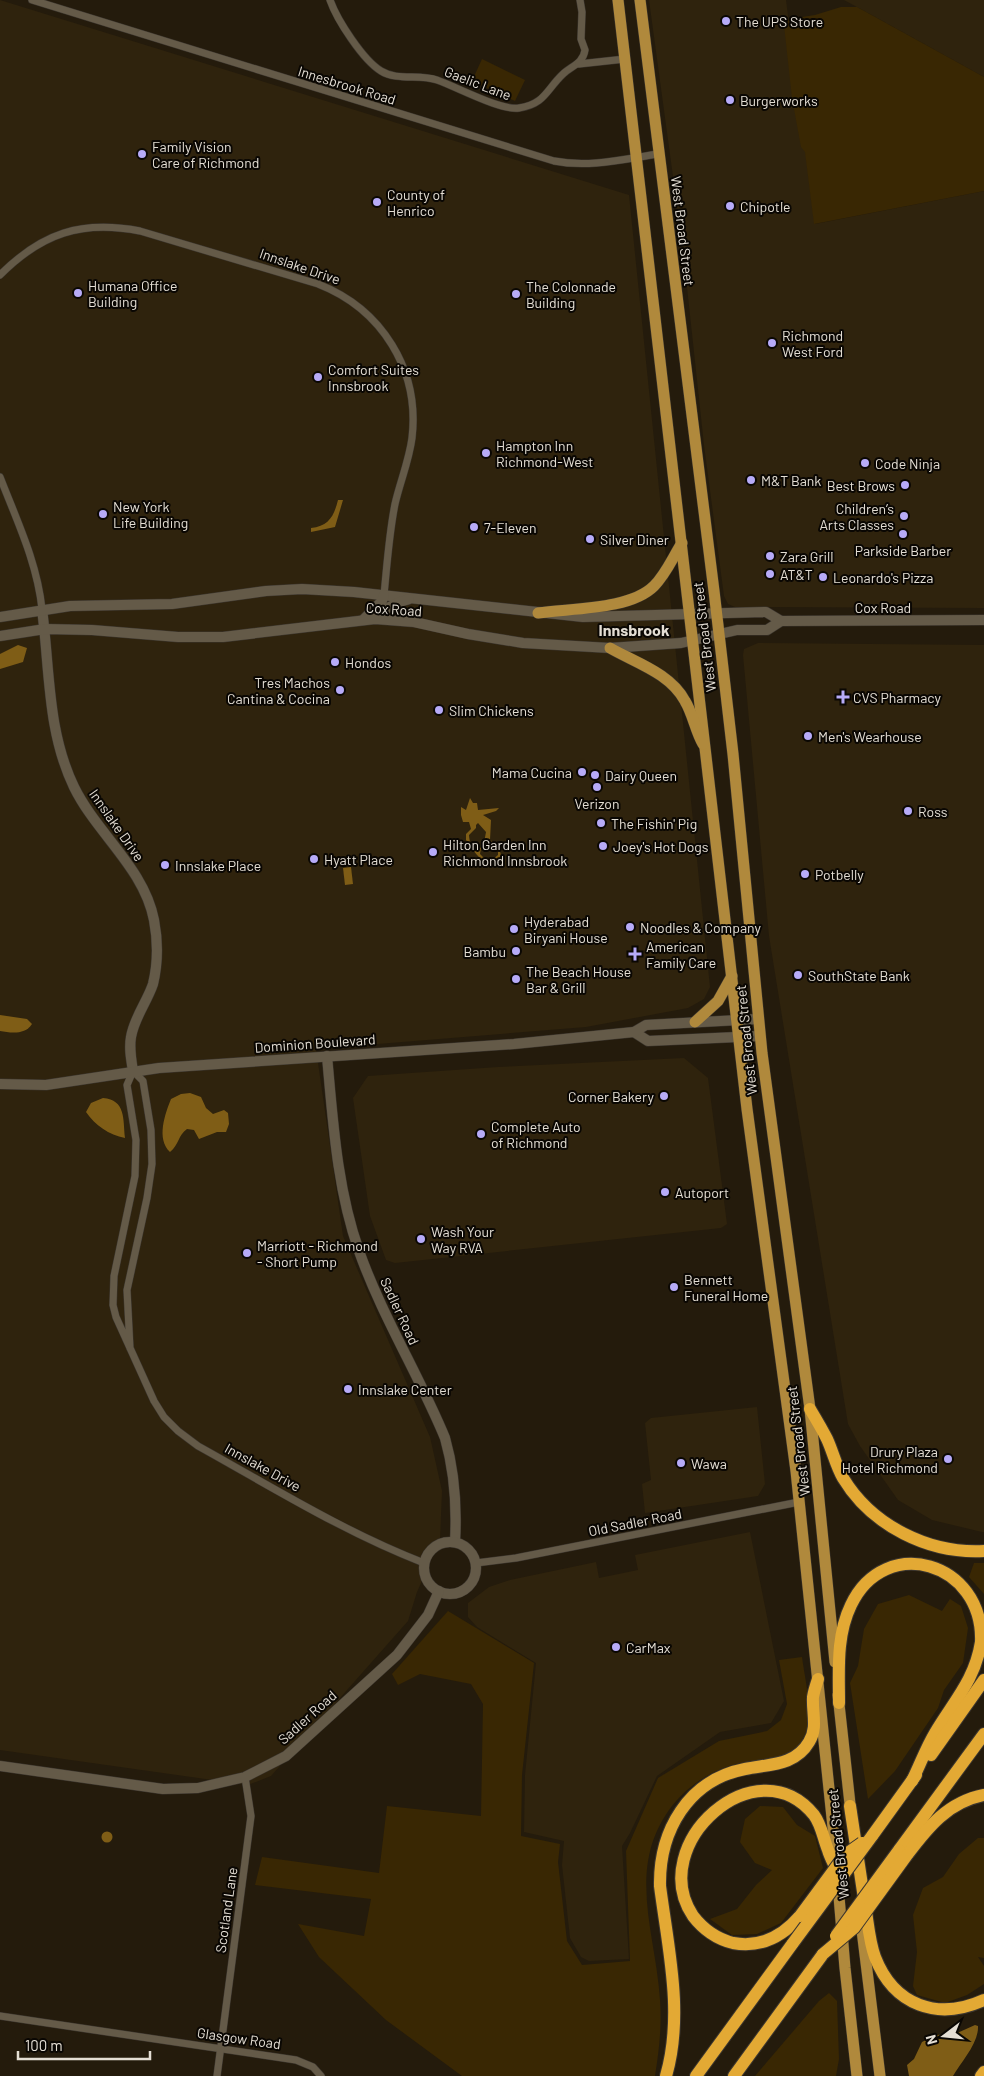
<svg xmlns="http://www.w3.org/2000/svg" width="984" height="2076" font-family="Barlow,sans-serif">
	<rect width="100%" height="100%" fill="#241b0c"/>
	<!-- built -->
	<g fill="#2f230d">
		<polygon points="0,0 629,195 710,987 704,999 688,1008 586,1027 316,1049 343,1236 430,1437 442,1491 440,1540 417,1592 408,1621 271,1776 248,1785 0,1750"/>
		<polygon points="649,0 786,0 815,224 984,191 984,608 735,607 728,604 724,596 704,445 683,250"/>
		<polygon points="844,0 984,0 984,77 857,7"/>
		<polygon points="758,643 984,645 984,1532 982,1532 932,1520 898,1500 860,1446 848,1424 769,936 743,655 744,649"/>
		<polygon points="684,1058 708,1078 727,1224 721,1228 395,1263 386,1260 370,1216 353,1098 368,1076 498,1067"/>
		<polygon points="757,1407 765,1484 758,1496 645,1513 642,1484 651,1480 645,1423 651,1418"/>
		<polygon points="750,1532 784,1701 771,1723 720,1732 657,1776 630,1833 622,1846 629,1959 589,1961 581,1957 570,1938 562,1865 564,1841 524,1832 525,1775 536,1663 477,1627 468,1617 468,1603 489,1587 510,1580 596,1562 599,1578 638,1570 635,1555"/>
	</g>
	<!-- green -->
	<g fill="#392703">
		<polygon points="841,7 857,7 984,77 984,191 814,224 805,152 801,147 792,98 784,25 785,20 789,19 815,15"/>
		<polygon points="482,59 525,80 515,101 472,81"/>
		<polygon points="974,1563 984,1563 984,1594 969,1577"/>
		<polygon points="909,1595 942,1611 950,1599 961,1606 968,1628 963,1663 944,1690 938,1708 895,1771 868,1799 850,1683 858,1666 864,1629 878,1604"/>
		<path d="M448,1611l86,52 -12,112 -1,61 39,8 -2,18 9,79 15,24 48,-4 -4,-110 32,-73 61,-37 48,-10 14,-11 6,-16 -8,-44 23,-3c3,23 11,53 4,75 -13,37 -52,24 -79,35 -21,7 -41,21 -55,39 -47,61 -16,127 -12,194 2,26 -1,51 -5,76h-193l-76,-56 -67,-63 -21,-33 66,12 7,-37 -116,-14 7,-28 117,16 8,-67 94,10 2,-112 -12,-20 -51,-10 -22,11 -6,-11z"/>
		<polygon points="760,1806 783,1807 797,1825 815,1836 823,1868 781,1923 757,1934 732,1935 710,1919 737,1909 756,1885 772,1870 755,1863 740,1842 745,1819"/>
		<polygon points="978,1838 984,1838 984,1958 978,1957 984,1966 984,1984 967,1995 945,2003 917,1995 913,1986 917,1952 913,1915 923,1888 943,1877 959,1854"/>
		<polygon points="829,1993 837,2001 839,2059 836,2076 755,2076 819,2001"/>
	</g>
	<!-- water -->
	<g fill="#7f5d16">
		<path d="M338,500h5l-8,27 -24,5v-4c18,-2 23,-12 27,-28z"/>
		<polygon points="18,645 27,648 23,662 0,669 0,654"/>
		<path d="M470,798l3,5h4l1,7 21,-2 -3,3 -13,4 8,5 -1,20 8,5 3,10 -2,3 -6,1 5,-4v-7l-14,-5 2,-11 -8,-9 -2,2v3l-7,7c1,14 5,7 12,13l-1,6 8,8h-3c-8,-5 -13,-14 -19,-22v-6l5,-5 -2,-7h-6l-2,-7v-8l5,3z"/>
		<polygon points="351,867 353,884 345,885 343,868"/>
		<path d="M0,1015l27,4 5,5c-7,11 -21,9 -32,7z"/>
		<path d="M190,1093l11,4 5,11 7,6 11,-4 4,3 1,11 -3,8h-9l-18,7 -5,-9 -7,-1c-9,6 -8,16 -17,23 -14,-13 -5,-38 1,-53l10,-5z"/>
		<path d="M103,1098c23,2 20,21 22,40 -16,-3 -30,-13 -39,-26l5,-9z"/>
		<circle cx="107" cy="1837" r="5.5"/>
		<path d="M975,2025l3,1c1,17 -17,36 -25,50h-44l-2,-11 7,-6 8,-17 14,-7 19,-1z"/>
	</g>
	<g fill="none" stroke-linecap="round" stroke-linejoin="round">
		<!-- street casing -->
		<g stroke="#3c362f" stroke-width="8">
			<g id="street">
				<path d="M32,0l522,161c35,7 70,-2 104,-7"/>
				<path d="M330,0c7,20 33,60 51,71 16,10 38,3 56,9 20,7 64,31 82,28 26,-4 27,-18 44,-34 8,-8 20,-10 22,-24l-4,-11 1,-27 -2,-12"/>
				<polyline points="579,64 625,59"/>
				<path d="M0,275c42,-42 81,-55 140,-44l178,53c64,25 102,86 94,154 -3,23 -12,44 -17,66 -6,30 -8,61 -11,91"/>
				<path d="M0,477c17,44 37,85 42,132"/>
				<path d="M130,1348l-3,-58 20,-92 5,-34 -1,-34 -8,-49 -10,-10 -6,14 9,55 -1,36 -21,100 -1,29 3,12 38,84 10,16 14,14 20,15c74,41 146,86 226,117"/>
				<polyline points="476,1563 516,1558 799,1502"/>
				<polyline points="0,2016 296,2060 313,2067 321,2076"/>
				<polyline points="217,2076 251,1816 245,1777"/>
			</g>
		</g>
		<!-- secondary casing -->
		<g stroke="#3c362f" stroke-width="11">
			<g id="secondary">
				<path d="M42,609c8,61 5,122 32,178 23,47 70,81 80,133 4,21 4,43 -1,64 -6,18 -19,34 -22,53 -2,11 0,22 2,34"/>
				<polyline points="0,617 70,606 172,604 266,591 302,589 354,592 583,617 766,612 781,621"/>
				<path d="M382,619c1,-13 16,-16 27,-20"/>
				<polyline points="363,620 382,601 384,595"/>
				<polyline points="0,636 45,629 92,630 178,637 223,637 375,619 414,622 468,634 523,643 610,648 681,643 737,630 767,630 781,621 984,620"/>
				<polyline points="634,1032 648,1041 760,1036"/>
				<path d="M327,1056c6,66 10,133 32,195 23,65 60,124 86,187 10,35 12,68 10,104"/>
				<polyline points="0,1084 46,1085 159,1068 514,1044 634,1032 646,1025 758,1019"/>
				<circle cx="450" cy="1568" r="26"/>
				<polyline points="0,1766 163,1789 198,1788 245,1777 286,1756 397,1655 428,1615 439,1591"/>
			</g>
		</g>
		<!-- primary casing -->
		<g stroke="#3c362f" stroke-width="12">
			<g id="primary">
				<polyline points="618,0 747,1109 796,1471 834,1837 845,1968 857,2076"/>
				<polyline points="640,0 714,591 733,754 762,1053 810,1409 835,1662"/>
				<path d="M538,613c34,-5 92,-3 116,-27 12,-12 19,-29 28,-43"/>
				<path d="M610,648c26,15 60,25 75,53 8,13 10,29 18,43"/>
				<polyline points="695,1022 718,1001 732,976"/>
				<polyline points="838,1695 851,1813"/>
				<polyline points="860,1914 880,2076"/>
			</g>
		</g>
		<!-- highway casing -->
		<g stroke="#3c362f" stroke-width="14">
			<g id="highway">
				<path d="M810,1409c6,10 12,20 17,30 6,13 9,27 16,39 29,48 86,76 141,73"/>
				<path d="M839,1703c0,-33 -3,-67 12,-98 34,-72 133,-43 130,37 -6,38 -27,59 -46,91 -9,15 -15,32 -23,48"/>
				<polyline points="931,1755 984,1680"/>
				<path d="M850,1806c5,33 10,66 15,99 3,17 4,36 10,52 19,49 63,64 109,43"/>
				<polyline points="872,1836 916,1775"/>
				<polyline points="899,1850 984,1734"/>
				<path d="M907,1855c21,-28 41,-53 77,-60"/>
				<path d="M800,1916c-17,20 -39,32 -67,27 -16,-4 -30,-14 -40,-27 -48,-72 64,-172 121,-101 8,11 9,23 14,35 2,7 6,14 9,21"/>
				<path d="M666,2076c18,-62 2,-128 -6,-190 -1,-55 28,-106 85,-117 24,-5 50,-3 64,-27 9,-14 3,-29 4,-45 1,-6 3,-12 5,-18"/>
				<polyline points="696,2076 793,1943"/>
				<polyline points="734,2076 823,1954"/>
				<polyline points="981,2076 984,2072"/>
			</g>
		</g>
		<!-- street -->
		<use href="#street" stroke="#645a48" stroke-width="7"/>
		<!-- secondary -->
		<use href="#secondary" stroke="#645a48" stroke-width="10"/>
		<!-- primary -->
		<use href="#primary" stroke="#b0893c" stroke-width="11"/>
		<!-- highway -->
		<use href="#highway" stroke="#e3a934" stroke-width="12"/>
		<!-- highway-bridge casing -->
		<g stroke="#3c362f" stroke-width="14" stroke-linecap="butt">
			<g id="highway-bridge">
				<polyline points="800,1916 845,1855 862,1843"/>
				<polyline points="836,1936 899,1850"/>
				<polyline points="793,1943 872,1836"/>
				<polyline points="823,1954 854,1928 907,1855"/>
			</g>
		</g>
		<!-- highway-bridge -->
		<use href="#highway-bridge" stroke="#e3a934" stroke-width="12"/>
	</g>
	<!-- markers -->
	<g fill="#b7abf8" stroke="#0a0703" stroke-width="2">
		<circle cx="726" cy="21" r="5"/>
		<circle cx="730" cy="100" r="5"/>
		<circle cx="142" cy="154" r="5"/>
		<circle cx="377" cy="202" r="5"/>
		<circle cx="730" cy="206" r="5"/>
		<circle cx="78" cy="293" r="5"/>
		<circle cx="516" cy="294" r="5"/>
		<circle cx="772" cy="343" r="5"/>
		<circle cx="318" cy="377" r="5"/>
		<circle cx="486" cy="453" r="5"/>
		<circle cx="865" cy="463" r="5"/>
		<circle cx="751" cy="480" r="5"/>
		<circle cx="905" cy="485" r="5"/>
		<circle cx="103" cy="514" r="5"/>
		<circle cx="904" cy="516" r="5"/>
		<circle cx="474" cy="527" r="5"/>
		<circle cx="903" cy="534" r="5"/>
		<circle cx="590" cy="539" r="5"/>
		<circle cx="770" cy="556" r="5"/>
		<circle cx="770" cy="574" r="5"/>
		<circle cx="823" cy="577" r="5"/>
		<circle cx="335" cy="662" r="5"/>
		<circle cx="340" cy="690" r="5"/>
		<path d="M840.5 689.5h5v5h5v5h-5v5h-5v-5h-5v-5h5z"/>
		<circle cx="439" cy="710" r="5"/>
		<circle cx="808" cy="736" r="5"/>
		<circle cx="582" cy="772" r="5"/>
		<circle cx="595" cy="775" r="5"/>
		<circle cx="597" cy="787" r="5"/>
		<circle cx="908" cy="811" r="5"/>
		<circle cx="601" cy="823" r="5"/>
		<circle cx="603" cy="846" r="5"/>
		<circle cx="433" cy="852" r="5"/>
		<circle cx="314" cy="859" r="5"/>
		<circle cx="165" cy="865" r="5"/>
		<circle cx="805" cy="874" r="5"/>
		<circle cx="630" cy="927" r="5"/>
		<circle cx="514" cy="929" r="5"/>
		<circle cx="516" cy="951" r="5"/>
		<path d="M632.5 946.5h5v5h5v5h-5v5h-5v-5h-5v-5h5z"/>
		<circle cx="798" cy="975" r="5"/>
		<circle cx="516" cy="979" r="5"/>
		<circle cx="664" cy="1096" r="5"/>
		<circle cx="481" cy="1134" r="5"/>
		<circle cx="665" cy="1192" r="5"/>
		<circle cx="421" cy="1239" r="5"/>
		<circle cx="247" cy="1253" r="5"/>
		<circle cx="674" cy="1287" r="5"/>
		<circle cx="348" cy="1389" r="5"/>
		<circle cx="948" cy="1459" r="5"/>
		<circle cx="681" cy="1463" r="5"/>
		<circle cx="616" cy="1647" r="5"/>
	</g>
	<g text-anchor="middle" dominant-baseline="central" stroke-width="4" stroke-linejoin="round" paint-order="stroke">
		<!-- poi labels -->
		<g font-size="14" fill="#e4ded4" stroke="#0a0703" text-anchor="start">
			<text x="736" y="21">The UPS Store</text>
			<text x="740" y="100">Burgerworks</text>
			<text x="152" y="146">Family Vision<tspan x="152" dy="16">Care of Richmond</tspan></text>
			<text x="387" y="194">County of<tspan x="387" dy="16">Henrico</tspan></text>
			<text x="740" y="206">Chipotle</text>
			<text x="88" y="285">Humana Office<tspan x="88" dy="16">Building</tspan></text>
			<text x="526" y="286">The Colonnade<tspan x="526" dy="16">Building</tspan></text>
			<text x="782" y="335">Richmond<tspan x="782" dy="16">West Ford</tspan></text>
			<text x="328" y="369">Comfort Suites<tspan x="328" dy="16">Innsbrook</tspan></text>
			<text x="496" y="445">Hampton Inn<tspan x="496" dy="16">Richmond-West</tspan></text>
			<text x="875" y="463">Code Ninja</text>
			<text x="761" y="480">M&amp;T Bank</text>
			<text x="895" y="485" text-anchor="end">Best Brows</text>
			<text x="113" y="506">New York<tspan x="113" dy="16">Life Building</tspan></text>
			<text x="894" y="508" text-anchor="end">Children’s<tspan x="894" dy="16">Arts Classes</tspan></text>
			<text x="484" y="527">7-Eleven</text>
			<text x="600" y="539">Silver Diner</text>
			<text x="903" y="550" text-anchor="middle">Parkside Barber</text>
			<text x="780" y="556">Zara Grill</text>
			<text x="780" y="574">AT&amp;T</text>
			<text x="833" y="577">Leonardo's Pizza</text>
			<text x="345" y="662">Hondos</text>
			<text x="330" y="682" text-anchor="end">Tres Machos<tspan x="330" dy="16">Cantina &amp; Cocina</tspan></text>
			<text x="853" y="697">CVS Pharmacy</text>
			<text x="449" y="710">Slim Chickens</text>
			<text x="818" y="736">Men's Wearhouse</text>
			<text x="572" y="772" text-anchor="end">Mama Cucina</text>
			<text x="605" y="775">Dairy Queen</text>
			<text x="597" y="803" text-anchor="middle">Verizon</text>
			<text x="918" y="811">Ross</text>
			<text x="611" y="823">The Fishin' Pig</text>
			<text x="443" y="844">Hilton Garden Inn<tspan x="443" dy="16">Richmond Innsbrook</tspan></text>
			<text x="613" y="846">Joey's Hot Dogs</text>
			<text x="324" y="859">Hyatt Place</text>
			<text x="175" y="865">Innslake Place</text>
			<text x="815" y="874">Potbelly</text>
			<text x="524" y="921">Hyderabad<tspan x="524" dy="16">Biryani House</tspan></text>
			<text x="640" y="927">Noodles &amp; Company</text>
			<text x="646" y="946">American<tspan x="646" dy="16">Family Care</tspan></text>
			<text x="506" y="951" text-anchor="end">Bambu</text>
			<text x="526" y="971">The Beach House<tspan x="526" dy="16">Bar &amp; Grill</tspan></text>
			<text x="808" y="975">SouthState Bank</text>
			<text x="654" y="1096" text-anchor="end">Corner Bakery</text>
			<text x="491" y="1126">Complete Auto<tspan x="491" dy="16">of Richmond</tspan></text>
			<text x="675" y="1192">Autoport</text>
			<text x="431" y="1231">Wash Your<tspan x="431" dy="16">Way RVA</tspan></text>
			<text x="257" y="1245">Marriott - Richmond<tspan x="257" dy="16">- Short Pump</tspan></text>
			<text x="684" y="1279">Bennett<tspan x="684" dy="16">Funeral Home</tspan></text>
			<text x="358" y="1389">Innslake Center</text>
			<text x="938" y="1451" text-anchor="end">Drury Plaza<tspan x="938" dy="16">Hotel Richmond</tspan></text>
			<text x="691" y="1463">Wawa</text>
			<text x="626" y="1647">CarMax</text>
		</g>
		<!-- street labels -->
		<g font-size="14" fill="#e4ded4" stroke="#0a0703">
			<text transform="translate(478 83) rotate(21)">Gaelic Lane</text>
			<text transform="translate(347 85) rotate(17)">Innesbrook Road</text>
			<text transform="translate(683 231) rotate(83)">West Broad Street</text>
			<text transform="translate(300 266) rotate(19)">Innslake Drive</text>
			<text x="883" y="607">Cox Road</text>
			<text transform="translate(394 609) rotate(4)">Cox Road</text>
			<text transform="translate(704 637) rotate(-97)">West Broad Street</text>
			<text transform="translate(117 825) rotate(55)">Innslake Drive</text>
			<text transform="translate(746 1040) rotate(-96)">West Broad Street</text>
			<text transform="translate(315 1043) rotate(-4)">Dominion Boulevard</text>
			<text transform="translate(400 1311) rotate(65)">Sadler Road</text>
			<text transform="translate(798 1441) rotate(-97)">West Broad Street</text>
			<text transform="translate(263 1467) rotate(29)">Innslake Drive</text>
			<text transform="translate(635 1522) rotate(-11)">Old Sadler Road</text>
			<text transform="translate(307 1717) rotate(-42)">Sadler Road</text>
			<text transform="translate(838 1844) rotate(-96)">West Broad Street</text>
			<text transform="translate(226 1910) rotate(-82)">Scotland Lane</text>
			<text transform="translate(239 2038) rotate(8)">Glasgow Road</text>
		</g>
		<!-- quarter labels -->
		<g font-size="16" font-weight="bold" fill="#e4ded4" stroke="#0a0703">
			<text x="634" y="629">Innsbrook</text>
		</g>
	</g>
	<!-- north arrow -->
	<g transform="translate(944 2036) rotate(254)" stroke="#0a0703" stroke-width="4" paint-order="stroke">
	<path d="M0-4L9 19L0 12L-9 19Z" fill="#e4ded4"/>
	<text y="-8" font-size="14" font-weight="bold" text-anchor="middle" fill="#e4ded4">N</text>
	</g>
	<!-- scale -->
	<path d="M18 2051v8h132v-8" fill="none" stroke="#e4ded4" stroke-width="2.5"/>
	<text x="25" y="2051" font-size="15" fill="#e4ded4" stroke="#0a0703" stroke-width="4" paint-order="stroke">100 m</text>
</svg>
